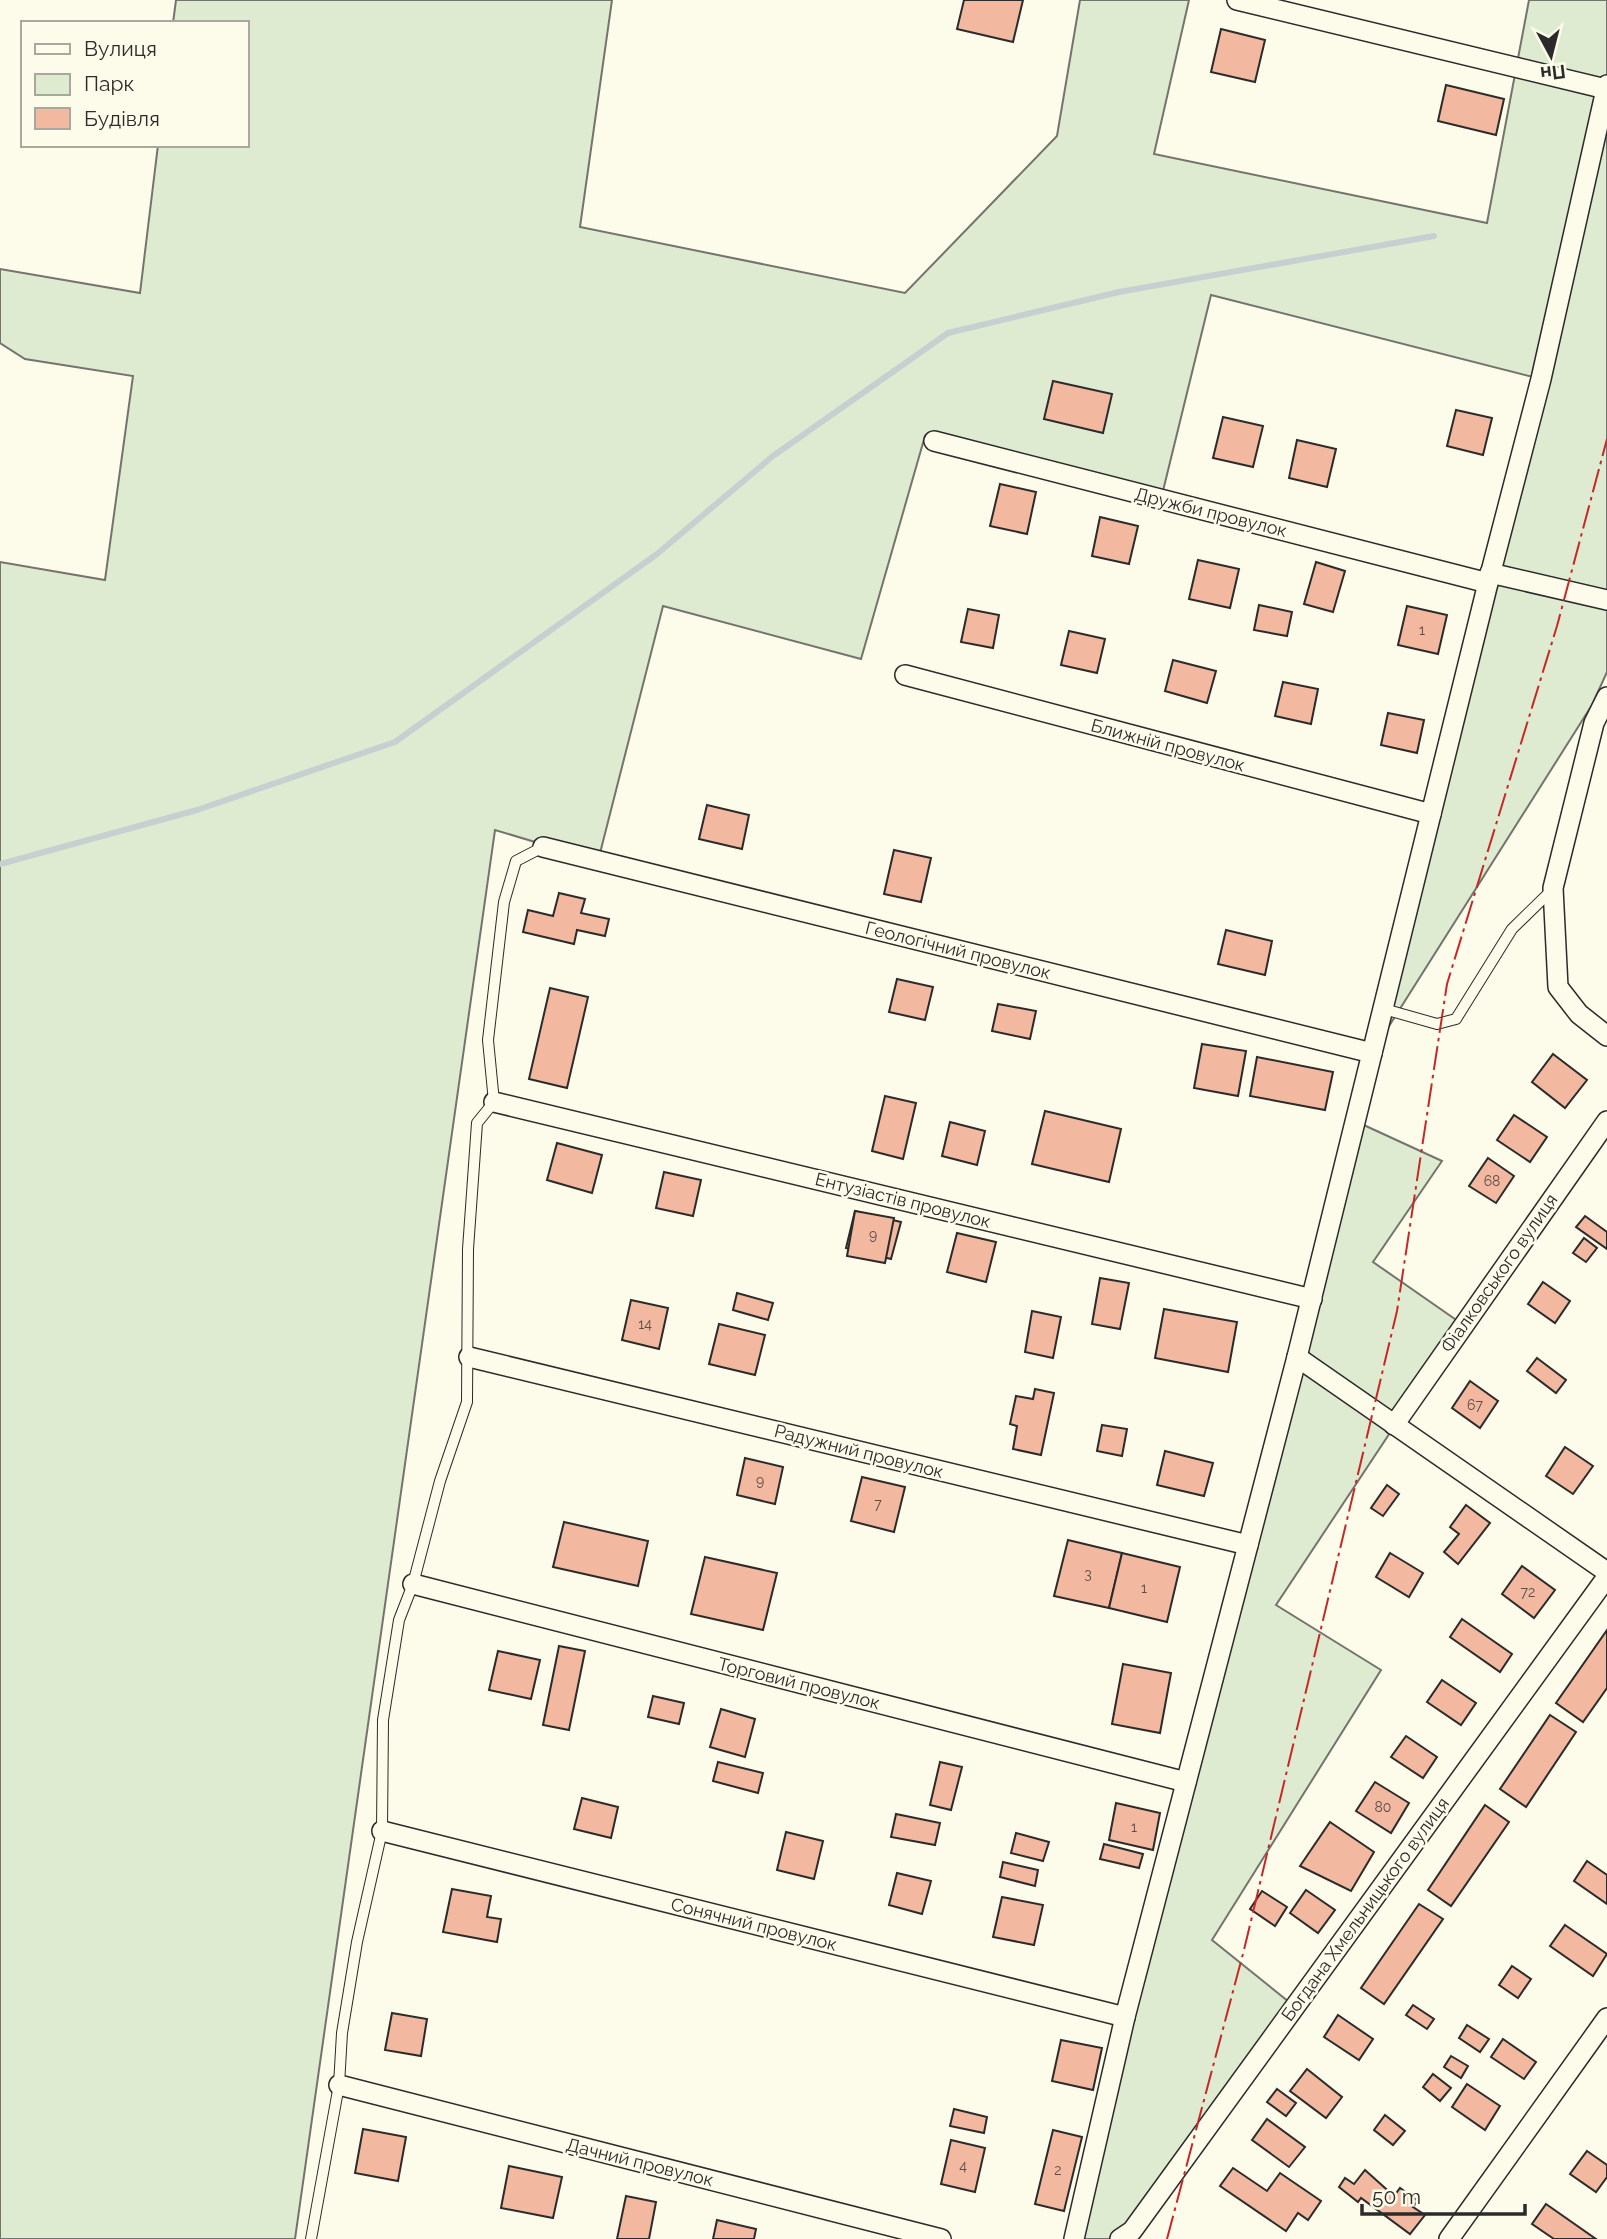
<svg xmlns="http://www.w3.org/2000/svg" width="1607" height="2239" font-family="Raleway,sans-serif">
	<rect width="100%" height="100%" fill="#fdfbea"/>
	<!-- green -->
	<g fill="#deebd1" stroke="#74746e" stroke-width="2">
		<polygon points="176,0 612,0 580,227 905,293 1057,136 1080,0 1189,0 1154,154 1487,223 1529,0 1607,0 1607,672 1592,705 1372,1053 1541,379 1211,295 1161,499 925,436 861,659 663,606 598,861 495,830 295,2239 0,2239 0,562 105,580 133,376 25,359 0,343 0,269 140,293 158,145 247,145 247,23 173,23"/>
		<polygon points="1355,1121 1442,1161 1373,1262 1462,1324 1276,1605 1381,1670 1212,1940 1294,2006 1120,2239 1074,2239"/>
	</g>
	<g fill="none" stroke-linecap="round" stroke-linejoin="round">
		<!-- stream -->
		<polyline stroke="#c7d0d0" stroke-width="6" points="0,864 197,810 395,742 657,554 773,456 948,333 1119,292 1434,236"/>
	</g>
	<!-- building -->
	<g fill="#f2b8a0" stroke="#2b2b2b" stroke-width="2">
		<polygon points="964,0 1023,0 1013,42 957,29"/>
		<polygon points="1221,29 1265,40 1255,82 1211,72"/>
		<polygon points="1446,85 1504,99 1496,135 1438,121"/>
		<polygon points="1053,381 1112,394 1103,433 1044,419"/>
		<polygon points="1456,410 1492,418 1483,455 1447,446"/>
		<polygon points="1223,417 1263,426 1253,467 1213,458"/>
		<polygon points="1297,440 1336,449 1327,487 1289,478"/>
		<polygon points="1000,484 1036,492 1027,534 990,526"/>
		<polygon points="1100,517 1138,526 1129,564 1092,556"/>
		<polygon points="1198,560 1239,569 1230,608 1189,599"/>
		<polygon points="1316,562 1345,571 1333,612 1304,604"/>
		<polygon points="1259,605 1292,612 1287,636 1254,630"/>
		<polygon points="1407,606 1447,615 1438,654 1398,645"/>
		<polygon points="968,609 999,615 993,648 961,642"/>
		<polygon points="1069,631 1105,639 1097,673 1061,665"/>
		<polygon points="1173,660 1216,671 1207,703 1165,691"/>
		<polygon points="1283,682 1318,689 1311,724 1275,716"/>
		<polygon points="1388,713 1424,720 1417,753 1381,745"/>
		<polygon points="707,805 749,815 742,849 699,839"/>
		<polygon points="894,850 931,858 921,902 884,894"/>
		<polygon points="559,893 585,899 581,913 609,919 605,936 577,930 574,944 523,932 528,910 553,916"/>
		<polygon points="1226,930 1272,941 1265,975 1218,964"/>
		<polygon points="897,979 933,987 925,1020 889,1012"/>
		<polygon points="550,988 588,997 567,1088 529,1079"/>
		<polygon points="998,1004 1036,1011 1030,1039 992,1031"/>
		<polygon points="1202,1044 1246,1051 1238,1096 1194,1088"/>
		<polygon points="1553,1054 1587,1080 1565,1108 1532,1082"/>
		<polygon points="1257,1057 1333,1072 1325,1110 1250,1096"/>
		<polygon points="885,1096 916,1103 903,1159 872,1151"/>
		<polygon points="1045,1111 1121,1129 1109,1182 1032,1164"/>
		<polygon points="1514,1115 1547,1137 1530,1162 1497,1140"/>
		<polygon points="950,1122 985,1131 977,1165 942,1156"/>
		<polygon points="557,1143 602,1155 592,1193 547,1180"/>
		<polygon points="1488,1158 1514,1176 1496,1203 1469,1186"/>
		<polygon points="664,1172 701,1180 693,1216 656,1208"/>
		<polygon points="855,1211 901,1222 891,1259 846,1248"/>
		<polygon points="855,1211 894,1218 885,1263 847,1256"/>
		<polygon points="1585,1216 1607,1232 1607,1249 1576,1227"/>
		<polygon points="957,1233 996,1242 986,1282 947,1272"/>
		<polygon points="1584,1238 1597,1248 1586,1262 1573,1253"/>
		<polygon points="1100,1278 1129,1283 1120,1329 1092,1324"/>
		<polygon points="1543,1282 1570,1301 1555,1323 1528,1304"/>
		<polygon points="737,1293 773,1303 768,1320 733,1310"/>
		<polygon points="631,1300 668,1308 659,1349 622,1340"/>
		<polygon points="1164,1309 1237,1322 1228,1372 1155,1358"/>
		<polygon points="1032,1311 1061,1317 1053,1358 1025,1352"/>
		<polygon points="719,1324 765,1335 755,1375 709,1364"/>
		<polygon points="1537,1358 1566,1380 1556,1393 1527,1371"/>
		<polygon points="1470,1381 1498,1401 1480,1428 1452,1408"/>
		<polygon points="1035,1389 1054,1393 1041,1455 1013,1449 1017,1426 1010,1424 1016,1396 1033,1399"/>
		<polygon points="1102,1425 1127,1429 1122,1456 1097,1451"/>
		<polygon points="1565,1447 1593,1466 1573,1494 1546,1476"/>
		<polygon points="1165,1451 1213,1463 1204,1496 1157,1485"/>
		<polygon points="745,1458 783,1467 775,1504 737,1495"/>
		<polygon points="862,1477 905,1487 894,1532 851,1521"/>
		<polygon points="1387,1485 1399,1494 1383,1516 1371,1508"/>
		<polygon points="1466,1505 1490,1523 1458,1564 1444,1552 1459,1534 1450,1527"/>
		<polygon points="564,1522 648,1541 638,1586 553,1567"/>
		<polygon points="1068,1540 1122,1553 1109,1608 1054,1596"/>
		<polygon points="1122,1553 1180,1567 1167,1622 1109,1608"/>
		<polygon points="1390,1553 1423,1573 1409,1597 1376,1577"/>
		<polygon points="705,1557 777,1573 763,1630 691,1614"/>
		<polygon points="1522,1566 1555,1590 1534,1618 1502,1594"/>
		<polygon points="1462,1619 1512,1654 1500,1672 1450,1637"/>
		<polygon points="1607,1630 1607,1688 1583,1722 1556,1703"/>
		<polygon points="559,1646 585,1651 569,1730 543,1725"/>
		<polygon points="498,1651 540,1660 531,1699 489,1690"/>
		<polygon points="1123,1664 1171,1673 1160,1733 1112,1724"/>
		<polygon points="1442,1680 1476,1703 1461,1725 1427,1702"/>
		<polygon points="653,1696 684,1703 679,1724 648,1717"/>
		<polygon points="721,1709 755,1719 745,1757 710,1747"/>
		<polygon points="1550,1715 1576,1732 1526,1807 1500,1789"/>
		<polygon points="1406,1736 1437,1757 1423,1778 1391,1757"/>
		<polygon points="718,1762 763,1773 758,1793 713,1781"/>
		<polygon points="940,1762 962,1767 951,1810 930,1805"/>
		<polygon points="1375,1782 1409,1803 1391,1833 1356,1811"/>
		<polygon points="582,1798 618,1807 611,1838 574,1829"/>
		<polygon points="1116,1803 1160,1813 1153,1850 1109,1840"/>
		<polygon points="1485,1805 1509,1822 1451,1906 1428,1890"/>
		<polygon points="896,1814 940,1823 935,1845 891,1837"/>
		<polygon points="1330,1822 1374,1852 1351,1891 1300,1866"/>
		<polygon points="786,1832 823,1841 814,1879 777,1870"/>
		<polygon points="1016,1833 1049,1842 1043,1861 1011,1853"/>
		<polygon points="1104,1844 1143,1854 1139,1868 1100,1859"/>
		<polygon points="1587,1861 1607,1875 1607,1904 1574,1881"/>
		<polygon points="1003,1862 1038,1870 1035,1886 1000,1877"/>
		<polygon points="897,1873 931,1881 922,1914 889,1905"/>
		<polygon points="452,1889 491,1896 487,1917 501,1919 497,1942 443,1932"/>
		<polygon points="1306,1890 1335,1910 1318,1933 1290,1913"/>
		<polygon points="1262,1891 1287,1907 1275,1926 1250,1909"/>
		<polygon points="1002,1897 1043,1905 1034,1945 993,1937"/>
		<polygon points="1419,1904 1443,1919 1384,2004 1361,1988"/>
		<polygon points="1565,1925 1607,1954 1593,1976 1550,1946"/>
		<polygon points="1512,1966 1531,1979 1518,1998 1499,1985"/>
		<polygon points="1413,2005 1434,2019 1427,2029 1406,2015"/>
		<polygon points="392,2013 427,2019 421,2056 385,2050"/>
		<polygon points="1338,2015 1373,2039 1359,2060 1324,2037"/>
		<polygon points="1467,2025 1489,2039 1480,2052 1459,2038"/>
		<polygon points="1503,2039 1536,2062 1524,2079 1491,2057"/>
		<polygon points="1061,2040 1102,2048 1093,2090 1052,2081"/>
		<polygon points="1451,2056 1468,2066 1461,2078 1444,2067"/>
		<polygon points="1307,2069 1342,2097 1326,2118 1290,2091"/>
		<polygon points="1433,2074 1451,2088 1440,2101 1423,2087"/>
		<polygon points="1467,2084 1500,2106 1485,2130 1452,2107"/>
		<polygon points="1277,2089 1296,2103 1286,2116 1267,2102"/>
		<polygon points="954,2109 987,2117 984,2133 950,2126"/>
		<polygon points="1385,2115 1405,2131 1393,2145 1374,2130"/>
		<polygon points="1267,2119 1305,2147 1289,2167 1252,2140"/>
		<polygon points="363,2129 406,2137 398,2181 355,2173"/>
		<polygon points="1053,2130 1082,2137 1064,2211 1035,2204"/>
		<polygon points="951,2140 985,2148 975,2192 941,2184"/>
		<polygon points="1587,2151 1607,2165 1607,2177 1596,2192 1570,2174"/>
		<polygon points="509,2166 562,2177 553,2218 501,2208"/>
		<polygon points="1233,2168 1267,2191 1280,2173 1321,2201 1308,2220 1298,2213 1286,2231 1220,2186"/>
		<polygon points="1365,2170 1394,2196 1400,2188 1418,2201 1413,2207 1425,2215 1410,2234 1361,2198 1358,2202 1339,2187 1345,2178 1354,2184"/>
		<polygon points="626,2196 656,2202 649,2239 617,2239"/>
		<polygon points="1546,2204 1596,2239 1554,2239 1532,2224"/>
		<polygon points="717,2220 756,2229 754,2239 713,2239"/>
	</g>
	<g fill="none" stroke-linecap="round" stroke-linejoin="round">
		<!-- lane casing -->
		<g stroke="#2b2b2b" stroke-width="12">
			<g id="lane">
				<polyline points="1384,1009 1437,1024 1456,1019 1512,929 1553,889"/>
				<polyline points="311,2239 339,2085 342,2033 357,1942 382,1831 383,1720 399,1620 413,1584 440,1481 467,1402 468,1249 477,1123 494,1102 488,1040 504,902 516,861 543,847"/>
			</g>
		</g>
		<!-- street casing -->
		<g stroke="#2b2b2b" stroke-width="22">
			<g id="street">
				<polyline points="1237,0 1606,89"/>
				<polyline points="934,441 1488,583"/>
				<polyline points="1490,573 1607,600"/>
				<polyline points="905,675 1431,814"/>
				<polyline points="1607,697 1594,723 1553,888 1558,987 1579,1014 1607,1036"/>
				<polyline points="543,847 1372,1053"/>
				<polyline points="494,1102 1312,1299"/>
				<polyline points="469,1357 1248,1545"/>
				<polyline points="1297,1357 1607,1572"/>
				<polyline points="1394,1425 1607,1121"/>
				<polyline points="413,1584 1186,1782"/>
				<polyline points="382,1831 1125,2017"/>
				<polyline points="339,2085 941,2239"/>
				<polyline points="1074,2239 1125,2017 1297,1357 1488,583 1541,379 1607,85"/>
				<polyline points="1120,2239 1132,2231 1607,1577"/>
				<polyline points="1449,2239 1607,2018"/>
			</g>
		</g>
		<!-- lane -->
		<use href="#lane" stroke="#fdfbea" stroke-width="10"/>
		<!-- street -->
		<use href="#street" stroke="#fdfbea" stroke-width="19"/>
		<!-- power -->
		<polyline stroke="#c62828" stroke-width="2" stroke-dasharray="24 5 3.5 5" stroke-linecap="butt" points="1167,2239 1244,1950 1397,1311 1447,984 1557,626 1607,439"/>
	</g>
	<g text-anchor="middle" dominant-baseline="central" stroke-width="5" stroke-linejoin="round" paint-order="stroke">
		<!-- number labels -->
		<g font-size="14" fill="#5d4e48">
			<text x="1422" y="630">1</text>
			<text x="1492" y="1181">68</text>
			<text x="873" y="1235">9</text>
			<text x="645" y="1324">14</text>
			<text x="1475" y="1405">67</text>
			<text x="760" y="1481">9</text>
			<text x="878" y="1504">7</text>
			<text x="1088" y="1574">3</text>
			<text x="1144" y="1588">1</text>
			<text x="1528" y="1592">72</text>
			<text x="1383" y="1807">80</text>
			<text x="1134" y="1827">1</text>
			<text x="963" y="2166">4</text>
			<text x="1058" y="2170">2</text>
		</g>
		<!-- street labels -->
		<g font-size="18" fill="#2b2b2b" stroke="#fdfbea">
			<text transform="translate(1211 512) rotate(14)">Дружби провулок</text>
			<text transform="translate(1168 745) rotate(15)">Ближній провулок</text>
			<text transform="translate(958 950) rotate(14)">Геологічний провулок</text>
			<text transform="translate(903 1200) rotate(14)">Ентузіастів провулок</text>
			<text transform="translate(1499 1273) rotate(-55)">Фіалковського вулиця</text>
			<text transform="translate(859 1451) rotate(14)">Радужний провулок</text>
			<text transform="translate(799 1683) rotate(14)">Торговий провулок</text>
			<text transform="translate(1365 1909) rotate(-54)">Богдана Хмельницького вулиця</text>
			<text transform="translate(754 1924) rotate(14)">Сонячний провулок</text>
			<text transform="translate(640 2162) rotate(14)">Дачний провулок</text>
		</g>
	</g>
	<!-- legend -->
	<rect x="21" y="21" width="228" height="126" fill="#fdfbea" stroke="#a9a89e" stroke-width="2"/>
	<rect x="35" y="44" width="35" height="10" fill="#fdfbea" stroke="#a9a89e" stroke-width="2"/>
	<text x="84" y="56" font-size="21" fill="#2b2b2b">Вулиця</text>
	<rect x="35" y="74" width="35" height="21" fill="#deebd1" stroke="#a9a89e" stroke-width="2"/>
	<text x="84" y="91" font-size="21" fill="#2b2b2b">Парк</text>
	<rect x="35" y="108" width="35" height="21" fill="#f2b8a0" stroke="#a9a89e" stroke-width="2"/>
	<text x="84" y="126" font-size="21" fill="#2b2b2b">Будівля</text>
	<!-- north arrow -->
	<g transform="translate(1551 56) rotate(173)" stroke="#fdfbea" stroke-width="5" paint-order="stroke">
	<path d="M0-5L12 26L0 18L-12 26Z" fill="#2b2b2b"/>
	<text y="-10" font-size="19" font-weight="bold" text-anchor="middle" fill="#2b2b2b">Пн</text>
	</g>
	<!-- scale -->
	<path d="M1362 2204v10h163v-10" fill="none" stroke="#2b2b2b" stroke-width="3.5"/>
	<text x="1372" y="2204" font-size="21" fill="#2b2b2b" stroke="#fdfbea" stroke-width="5" paint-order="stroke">50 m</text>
</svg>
